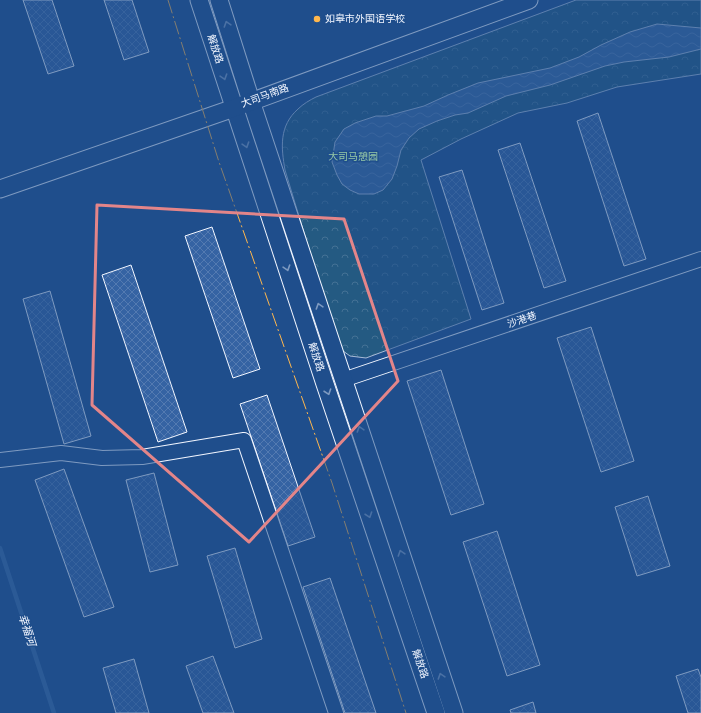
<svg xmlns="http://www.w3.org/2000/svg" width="701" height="713" font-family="'Varela Round','Noto Sans SC',sans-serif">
	<defs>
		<pattern id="forest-crowns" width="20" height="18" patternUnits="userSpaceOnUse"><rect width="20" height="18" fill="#245a82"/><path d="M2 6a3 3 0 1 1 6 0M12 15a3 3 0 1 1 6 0" fill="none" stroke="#447295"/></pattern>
		<pattern id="water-waves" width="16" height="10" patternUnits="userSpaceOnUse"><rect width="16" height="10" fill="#3b69a3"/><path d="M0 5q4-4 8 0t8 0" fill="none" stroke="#587fb1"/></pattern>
		<pattern id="building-cross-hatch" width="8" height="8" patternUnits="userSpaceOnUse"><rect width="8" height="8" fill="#3563a3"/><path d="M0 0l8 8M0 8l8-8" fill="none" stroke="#537ab1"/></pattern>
	</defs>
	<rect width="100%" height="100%" fill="#1f4e8c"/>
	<!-- forest -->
	<path fill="url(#forest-crowns)" stroke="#a8bbd7" d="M576,0h125v74l-84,13 -50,16 -49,10 -57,26 -40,21 50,159 -105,39 -16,-2 -11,-8 -54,-178c-4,-23 -6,-44 13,-61 5,-5 12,-9 18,-12z"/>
	<!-- water -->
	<polygon fill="url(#water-waves)" stroke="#a8bbd7" points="657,24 701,28 701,49 669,57 624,62 605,66 550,85 506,96 468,113 455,115 437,121 419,129 409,138 401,150 397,166 392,179 383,190 374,194 359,194 350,190 342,184 337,175 332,162 335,142 344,129 355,123 376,116 387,116 424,106 448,95 478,83 550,68 579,57 601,45 630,32"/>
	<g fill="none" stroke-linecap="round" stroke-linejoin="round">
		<!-- stream -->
		<polyline stroke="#3b69a3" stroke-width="4.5" points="0,548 54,713"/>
	</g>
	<!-- building -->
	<g fill="url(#building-cross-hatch)" stroke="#f2f6ff">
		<polygon points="23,0 52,0 74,66 48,74"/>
		<polygon points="104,0 132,0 149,52 124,60"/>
		<polygon points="598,113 646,259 624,266 577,121"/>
		<polygon points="520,143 566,281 544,288 498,150"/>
		<polygon points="462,170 504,303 482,310 439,177"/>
		<polygon points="212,227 260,369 233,378 185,236"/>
		<polygon points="131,265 187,432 158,442 102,275"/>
		<polygon points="50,291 91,436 64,444 23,299"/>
		<polygon points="591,327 634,461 601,472 557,338"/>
		<polygon points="441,370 484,504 451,515 407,381"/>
		<polygon points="267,395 315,537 288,546 240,404"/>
		<polygon points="64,469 114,607 84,617 35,480"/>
		<polygon points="154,473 178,565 150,572 126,480"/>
		<polygon points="648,496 670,566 637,576 615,507"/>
		<polygon points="497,531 540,665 507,676 463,542"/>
		<polygon points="235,548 262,639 235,648 207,556"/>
		<polygon points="330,578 376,713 345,713 303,587"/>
		<polygon points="213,656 234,713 203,713 186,666"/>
		<polygon points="134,659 149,713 116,713 103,668"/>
		<polygon points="698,669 701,677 701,713 688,713 676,676"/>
		<polygon points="533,702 536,713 511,713 510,710"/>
	</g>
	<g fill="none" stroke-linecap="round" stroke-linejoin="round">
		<!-- minor casing -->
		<g stroke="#f2f6ff" stroke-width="16">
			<g id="minor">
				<polyline points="343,380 701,259"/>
				<polyline points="0,460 61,453 102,458 142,457 244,440 336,713"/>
			</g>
		</g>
		<!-- tertiary casing -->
		<g stroke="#f2f6ff" stroke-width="19">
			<g id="tertiary">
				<polyline points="199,0 325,384 436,713"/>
				<polyline points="219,0 251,101 454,713"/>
				<polyline points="0,189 234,108 529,0"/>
			</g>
		</g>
		<!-- minor -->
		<use href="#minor" stroke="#1f4e8c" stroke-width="14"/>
		<!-- tertiary -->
		<use href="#tertiary" stroke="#1f4e8c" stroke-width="17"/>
		<!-- power -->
		<polyline stroke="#ffb74d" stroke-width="1" stroke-dasharray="14 3 2 3" stroke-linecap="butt" points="168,0 219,162 332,483 406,713"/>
	</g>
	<!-- one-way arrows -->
	<defs><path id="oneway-chevron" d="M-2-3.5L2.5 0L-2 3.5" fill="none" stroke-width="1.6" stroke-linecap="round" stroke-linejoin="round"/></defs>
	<g stroke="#7e9ac0">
		<use href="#oneway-chevron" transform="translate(227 24) rotate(-108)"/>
		<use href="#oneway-chevron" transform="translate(224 77) rotate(72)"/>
		<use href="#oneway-chevron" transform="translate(246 145) rotate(72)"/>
		<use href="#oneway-chevron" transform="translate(287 268) rotate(72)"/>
		<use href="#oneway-chevron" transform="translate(319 306) rotate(-108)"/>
		<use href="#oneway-chevron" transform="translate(328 392) rotate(71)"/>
		<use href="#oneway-chevron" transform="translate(360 429) rotate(-108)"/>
		<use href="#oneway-chevron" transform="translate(369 515) rotate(71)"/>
		<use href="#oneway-chevron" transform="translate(401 553) rotate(-108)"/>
		<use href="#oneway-chevron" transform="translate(441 676) rotate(-108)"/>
	</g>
	<!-- marked area -->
	<path d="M0 0H701V713H0ZM97,205l247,14 54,162 -149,161 -157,-137z" fill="#1f4e8c" fill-opacity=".55" fill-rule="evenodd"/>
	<path fill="none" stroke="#e38589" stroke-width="3" stroke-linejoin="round" d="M97,205l247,14 54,162 -149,161 -157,-137z"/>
	<!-- markers -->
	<circle fill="#ffb74d" stroke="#1f4e8c" stroke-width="1.5" cx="317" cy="19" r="4"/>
	<g text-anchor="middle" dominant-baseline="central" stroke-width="3" stroke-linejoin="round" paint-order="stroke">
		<!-- poi labels -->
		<g font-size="10" fill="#f2f6ff" stroke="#1f4e8c" text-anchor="start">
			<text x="325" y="19">如皋市外国语学校</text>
		</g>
		<!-- street labels -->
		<g font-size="10" fill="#f2f6ff" stroke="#1f4e8c">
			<text transform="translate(215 49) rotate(72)">解放路</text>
			<text transform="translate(265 96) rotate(-20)">大司马南路</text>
			<text transform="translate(522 320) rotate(-19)">沙港巷</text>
			<text transform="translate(316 357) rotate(72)">解放路</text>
			<text transform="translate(420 664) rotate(71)">解放路</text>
		</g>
		<!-- park labels -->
		<g font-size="10" fill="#97c8a6" stroke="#1f4e8c">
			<text x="353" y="157">大司马憩园</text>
		</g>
		<!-- water labels -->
		<g font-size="11" font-style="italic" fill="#f2f6ff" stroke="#1f4e8c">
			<text transform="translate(27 630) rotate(72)">幸福河</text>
		</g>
	</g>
</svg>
